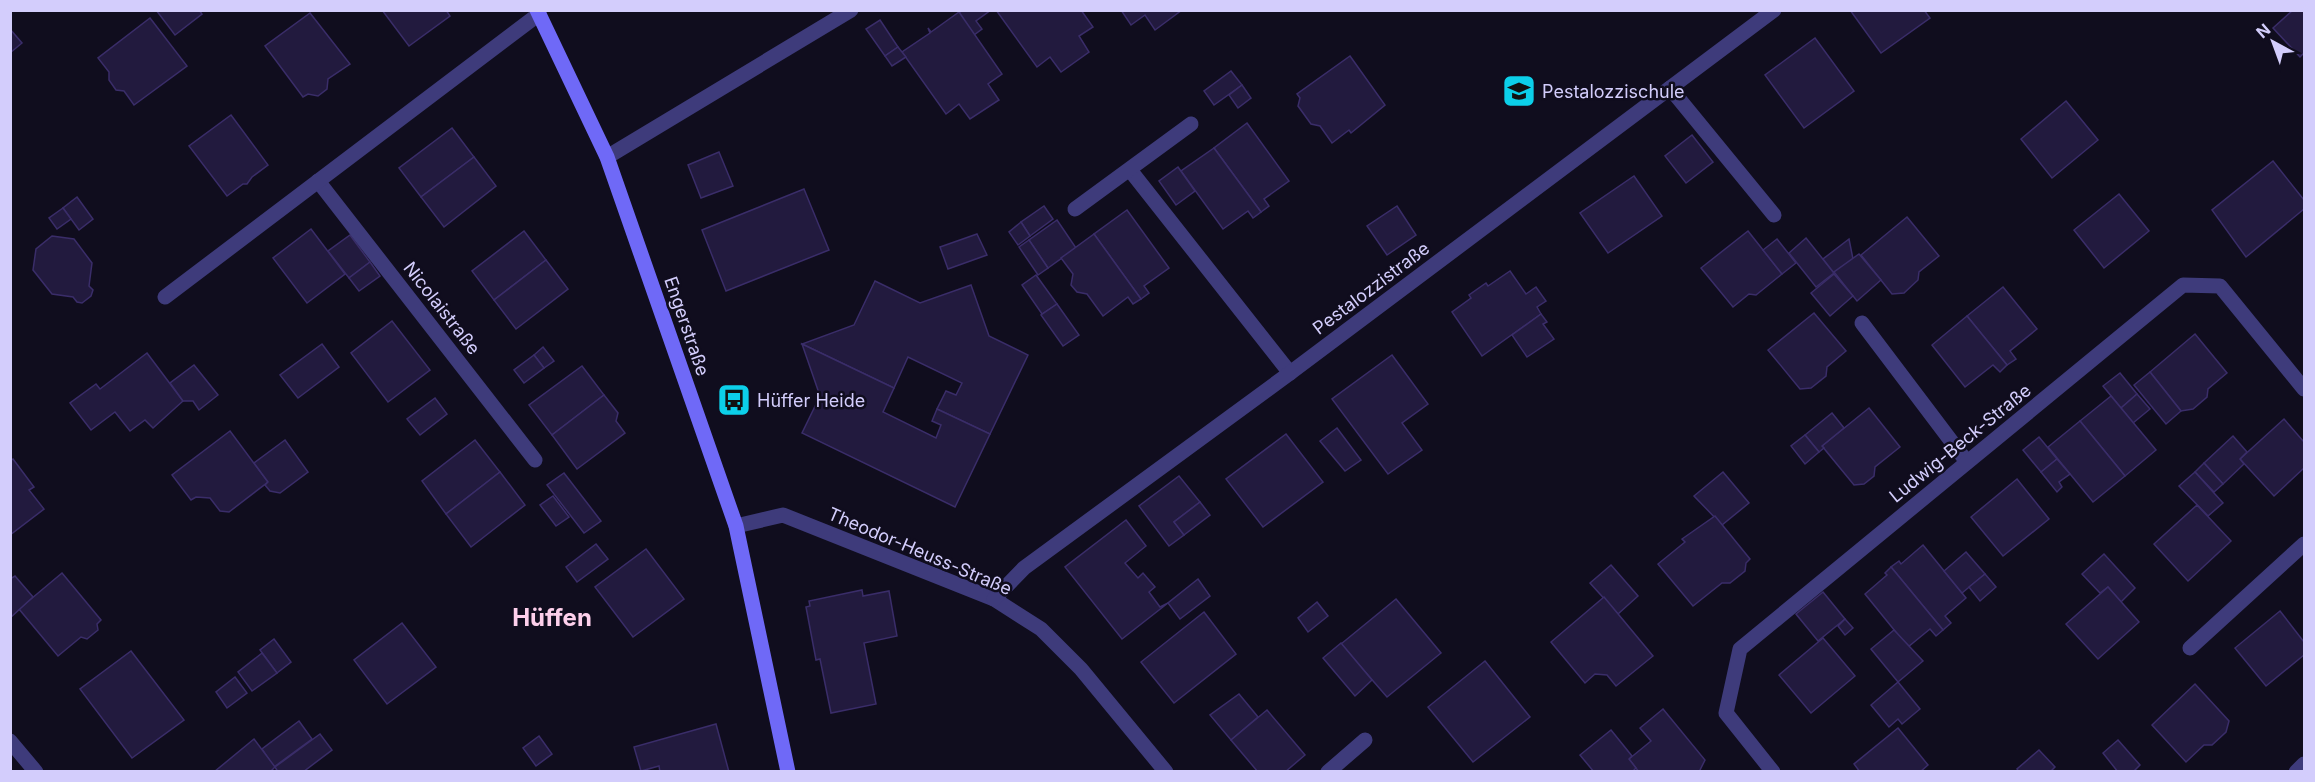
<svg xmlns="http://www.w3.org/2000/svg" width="2315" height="782" font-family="Inter,sans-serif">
	<rect width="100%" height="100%" fill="#100d1e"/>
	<!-- building -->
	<g fill="#221a3e" stroke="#3a2d69" stroke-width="1.5">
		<polygon points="156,10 199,10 202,14 175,35"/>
		<polygon points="382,10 446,10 450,16 409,46"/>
		<polygon points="962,10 991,10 976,21 982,29 974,35 959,13"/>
		<polygon points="996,10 1081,10 1093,27 1079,36 1089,52 1061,72 1050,57 1037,67"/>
		<polygon points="1121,10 1182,10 1155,30 1145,15 1131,25"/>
		<polygon points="1850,10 1924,10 1930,18 1881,53"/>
		<polygon points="2293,10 2304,10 2304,53 2300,57 2273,28"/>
		<polygon points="959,12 1002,74 988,84 999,100 970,119 959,104 946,114 902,52 930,33 928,28 931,32"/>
		<polygon points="310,13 350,64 328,79 327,89 318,96 308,94 303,97 265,46"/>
		<polygon points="150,18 187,66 134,105 124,91 116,90 109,80 109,72 98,58"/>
		<polygon points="880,20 898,47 885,56 866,29"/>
		<polygon points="10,29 22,43 10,53"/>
		<polygon points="1815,38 1854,91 1804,128 1765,75"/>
		<polygon points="898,47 906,57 892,66 885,56"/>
		<polygon points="1350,56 1385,105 1351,133 1349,130 1332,143 1320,126 1311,124 1298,106 1300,98 1297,94"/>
		<polygon points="1231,71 1242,85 1214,105 1204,91"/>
		<polygon points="1242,85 1251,98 1238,108 1229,95"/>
		<polygon points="2066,101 2098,140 2052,178 2021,139"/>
		<polygon points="231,115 268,165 252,177 247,184 243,184 227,196 189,146"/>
		<polygon points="1247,123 1289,181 1264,199 1269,206 1261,212 1214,148"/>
		<polygon points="452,128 474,157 421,197 399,168"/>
		<polygon points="1692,135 1713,162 1686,183 1665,156"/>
		<polygon points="1214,148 1261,212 1253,218 1248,211 1223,229 1181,171"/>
		<polygon points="719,152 733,186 701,198 688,165"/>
		<polygon points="474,157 496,186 444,227 421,197"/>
		<polygon points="2273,161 2304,200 2304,209 2246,257 2212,210"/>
		<polygon points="1178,167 1195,191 1176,205 1159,181"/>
		<polygon points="1634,176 1662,216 1608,253 1580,213"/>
		<polygon points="804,189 829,250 726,291 702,230"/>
		<polygon points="2119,194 2149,231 2104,268 2074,230"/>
		<polygon points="77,197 93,219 79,230 63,208"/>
		<polygon points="1044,206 1053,219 1030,236 1021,222"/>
		<polygon points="1397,206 1416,235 1387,255 1367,226"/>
		<polygon points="63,208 71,219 57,229 49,218"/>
		<polygon points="1127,210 1169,268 1144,286 1149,293 1141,299 1094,234"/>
		<polygon points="1907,217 1939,256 1919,272 1918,280 1904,293 1892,294 1861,255"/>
		<polygon points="1057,220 1076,248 1048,268 1029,240"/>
		<polygon points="1021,222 1030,236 1018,245 1009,232"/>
		<polygon points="311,229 345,274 307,303 273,258"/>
		<polygon points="524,231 546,260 494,300 472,271"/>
		<polygon points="1748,231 1782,274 1756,295 1749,294 1733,307 1701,268"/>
		<polygon points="977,234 987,255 948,269 940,247"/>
		<polygon points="1094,234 1141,299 1133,304 1128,297 1103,316 1087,294 1077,292 1071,285 1073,274 1061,258"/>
		<polygon points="350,235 370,262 349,278 328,251"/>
		<polygon points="52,236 74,239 92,263 89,286 93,290 91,296 82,303 77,302 73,297 52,294 33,270 36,249"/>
		<polygon points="1806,238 1834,273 1816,287 1789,253"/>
		<polygon points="1777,239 1796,263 1782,274 1763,250"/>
		<polygon points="1849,239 1853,259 1834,273 1823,259"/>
		<polygon points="1029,240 1048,268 1038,275 1019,247"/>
		<polygon points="1859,254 1881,280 1857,301 1834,272"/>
		<polygon points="546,260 568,289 516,329 494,300"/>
		<polygon points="370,262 380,276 359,291 349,278"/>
		<polygon points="1510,271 1526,294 1536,287 1546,301 1537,307 1541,314 1482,356 1452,312 1471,298 1469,295 1486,283 1488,286"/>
		<polygon points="1834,274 1853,296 1830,316 1811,293"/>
		<polygon points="1036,275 1057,304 1042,314 1022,285"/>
		<polygon points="875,281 920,303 971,285 989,336 1028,355 990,434 937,409 946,391 956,395 962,383 908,357 894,388 802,344 854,325"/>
		<polygon points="2003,287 2037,329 2010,351 2016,359 2007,365 1967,316"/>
		<polygon points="1057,304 1079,335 1063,346 1041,315"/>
		<polygon points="1814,313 1846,351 1827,367 1826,376 1811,388 1800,389 1768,350"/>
		<polygon points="1541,314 1547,322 1543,324 1554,339 1527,357 1512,335"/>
		<polygon points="1967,316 2007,365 2000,372 1993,365 1965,387 1932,345"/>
		<polygon points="392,321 430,370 388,402 351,353"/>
		<polygon points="2195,334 2227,373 2208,389 2207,397 2193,409 2181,411 2150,372"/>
		<polygon points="322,344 339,367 298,398 280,375"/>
		<polygon points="802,344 894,388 883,412 936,438 941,425 932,421 937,409 990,434 955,507 802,433 820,396"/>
		<polygon points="543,347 554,361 544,368 534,355"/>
		<polygon points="147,353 183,401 153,428 145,420 130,431 115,412 91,430 70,403 96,384 100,389"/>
		<polygon points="534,355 544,368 524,383 514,370"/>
		<polygon points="1392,355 1428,404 1402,423 1422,450 1388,474 1332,399"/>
		<polygon points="194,365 218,395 199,410 193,401 183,401 170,383"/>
		<polygon points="582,366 604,395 552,435 529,405"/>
		<polygon points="2150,372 2181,411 2166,424 2134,385"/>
		<polygon points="2120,373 2137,394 2121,408 2103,386"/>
		<polygon points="2137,394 2150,409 2133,423 2121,408"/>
		<polygon points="604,395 618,413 616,421 625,433 577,469 552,435"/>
		<polygon points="2111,396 2156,450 2125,476 2080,421"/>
		<polygon points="435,398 447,414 420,435 407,419"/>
		<polygon points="1869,408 1900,447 1875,467 1874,476 1864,484 1854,485 1822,446"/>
		<polygon points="1832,413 1844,428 1822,446 1824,448 1819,452 1805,435"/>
		<polygon points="2284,419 2304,442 2304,468 2274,496 2240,459"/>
		<polygon points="2080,421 2125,476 2093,502 2048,447"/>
		<polygon points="1337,428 1361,460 1345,471 1320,441"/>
		<polygon points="230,431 268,482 229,512 220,511 210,498 196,497 191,500 172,475"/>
		<polygon points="1286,434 1323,482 1263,527 1226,479"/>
		<polygon points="1805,435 1819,452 1805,464 1791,446"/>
		<polygon points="2233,436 2247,452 2240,459 2244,464 2223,484 2204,463"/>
		<polygon points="2039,437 2057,459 2041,472 2023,450"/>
		<polygon points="285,440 308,472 280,493 270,491 265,485 268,482 254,463"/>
		<polygon points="475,440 500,472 446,514 422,481"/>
		<polygon points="13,459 34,487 29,490 44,509 10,535 10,461"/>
		<polygon points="2057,459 2070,474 2059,482 2062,487 2057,492 2041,472"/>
		<polygon points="2204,463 2223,484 2214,492 2195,472"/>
		<polygon points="500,472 525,505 471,547 446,514"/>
		<polygon points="1723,472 1749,503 1722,525 1694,496"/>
		<polygon points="2195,472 2223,503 2208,516 2179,486"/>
		<polygon points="564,473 601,521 584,533 547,485"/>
		<polygon points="1179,476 1200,502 1174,522 1184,535 1169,546 1139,506"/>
		<polygon points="2017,479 2049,519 2003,556 1971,517"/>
		<polygon points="553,496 569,517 556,526 540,505"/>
		<polygon points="1200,502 1210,515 1184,535 1174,522"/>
		<polygon points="2197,505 2231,541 2188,581 2154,544"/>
		<polygon points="1715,516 1750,559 1746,563 1745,571 1730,583 1722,583 1693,606 1658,564 1685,542 1682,539"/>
		<polygon points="1126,520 1146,546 1125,563 1138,578 1143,573 1155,587 1149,592 1160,607 1168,603 1122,639 1065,567"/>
		<polygon points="596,544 608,559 577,582 566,567"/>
		<polygon points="1923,545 1966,598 1945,616 1951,623 1943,630 1891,567 1899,561 1901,564"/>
		<polygon points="646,549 684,599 633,637 595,587"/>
		<polygon points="1966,552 1985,574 1962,593 1944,571"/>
		<polygon points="2104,554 2135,588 2121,602 2108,587 2100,593 2082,574"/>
		<polygon points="1611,565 1638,596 1618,614 1590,583"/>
		<polygon points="1891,567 1943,630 1936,636 1930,629 1908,647 1865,594 1887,575 1885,573"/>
		<polygon points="62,573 101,620 97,624 98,630 87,639 81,637 58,656 19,609"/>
		<polygon points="1985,574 1996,587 1980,601 1969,587"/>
		<polygon points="15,576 33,597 10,618 10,579"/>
		<polygon points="1198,579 1210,596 1180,619 1168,603"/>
		<polygon points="2108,587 2139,622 2098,659 2066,624"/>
		<polygon points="862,590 863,596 889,591 897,636 864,643 876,704 831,713 820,659 816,660 806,607 810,606 809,601"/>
		<polygon points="1823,592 1845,619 1818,641 1796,614"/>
		<polygon points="1604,597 1653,656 1616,686 1607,675 1595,674 1585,683 1551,642"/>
		<polygon points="1396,599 1441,653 1387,697 1341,644"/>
		<polygon points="1317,602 1328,616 1308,632 1298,618"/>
		<polygon points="2280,611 2304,642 2304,655 2266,686 2235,648"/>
		<polygon points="1204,612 1236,654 1174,703 1141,662"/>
		<polygon points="1845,619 1853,628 1845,635 1838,626"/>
		<polygon points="402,623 436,667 387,704 354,660"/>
		<polygon points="1894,630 1923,661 1898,682 1871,649"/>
		<polygon points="1823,638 1855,676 1811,713 1779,675"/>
		<polygon points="274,639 291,662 277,673 260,650"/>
		<polygon points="1341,643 1372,680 1355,696 1323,658"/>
		<polygon points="131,651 184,720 132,758 80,689"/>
		<polygon points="262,653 277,673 252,691 238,672"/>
		<polygon points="1485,661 1530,717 1473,762 1428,707"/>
		<polygon points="235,677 247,693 227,708 216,692"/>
		<polygon points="1898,682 1920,709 1902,724 1898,719 1889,727 1871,705"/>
		<polygon points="2195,684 2229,721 2226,732 2212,745 2204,745 2186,762 2152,725"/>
		<polygon points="1239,694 1258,717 1231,740 1210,715"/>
		<polygon points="1663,709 1705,760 1699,772 1639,772 1629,759 1651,741 1640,728"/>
		<polygon points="1267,710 1305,755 1285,772 1258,772 1231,740"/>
		<polygon points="299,721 312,739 274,767 262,749"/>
		<polygon points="716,724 729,772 660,772 659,766 641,771 634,747"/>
		<polygon points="1898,728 1928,765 1920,772 1860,772 1854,764"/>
		<polygon points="1611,730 1632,756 1629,759 1636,768 1632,772 1594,772 1580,755"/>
		<polygon points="320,734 332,750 303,772 278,772 275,767"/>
		<polygon points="539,736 552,754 536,766 523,748"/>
		<polygon points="254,739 275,767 270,772 214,772"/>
		<polygon points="2118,740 2140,765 2133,772 2118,772 2103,753"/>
		<polygon points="2039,750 2055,767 2050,772 2019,772 2017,769"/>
	</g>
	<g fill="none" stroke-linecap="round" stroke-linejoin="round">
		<!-- lane -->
		<g stroke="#3e3b7b" stroke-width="15">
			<polyline points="1670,88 1774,215"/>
			<polyline points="1130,170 1290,373"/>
			<polyline points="1075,209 1191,124"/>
			<polyline points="1862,323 1967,462"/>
			<polyline points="2190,648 2304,544"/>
			<polyline points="1328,772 1365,740"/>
		</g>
		<!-- street -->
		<g stroke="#3e3b7b" stroke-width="15">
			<polyline points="607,157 851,10"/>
			<polyline points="318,181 535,460"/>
			<polyline points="165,297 539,14"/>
			<polyline points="736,526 783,515 994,599 1041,629 1081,669 1166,772"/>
			<polyline points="994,599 1024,568 1290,373 1774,10"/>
			<polyline points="10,741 36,772"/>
			<polyline points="1773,772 1726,713 1740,649 2183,285 2220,286 2304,389"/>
			<polyline points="2296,772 2304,764"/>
		</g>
		<!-- secondary -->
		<polyline stroke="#6f69f7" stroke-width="15" points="537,10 607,157 736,526 788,772"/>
	</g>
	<!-- icons -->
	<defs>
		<g id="school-square" transform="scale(1.725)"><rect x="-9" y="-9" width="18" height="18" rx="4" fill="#0ccfe9" stroke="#100d1e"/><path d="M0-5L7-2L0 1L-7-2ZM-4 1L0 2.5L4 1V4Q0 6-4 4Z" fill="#111"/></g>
		<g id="bus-square" transform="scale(1.725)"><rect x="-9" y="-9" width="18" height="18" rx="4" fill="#0ccfe9" stroke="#100d1e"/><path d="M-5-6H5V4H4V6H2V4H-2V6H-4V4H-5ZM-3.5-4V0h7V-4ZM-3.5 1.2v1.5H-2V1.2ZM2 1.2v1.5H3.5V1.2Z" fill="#111"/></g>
	</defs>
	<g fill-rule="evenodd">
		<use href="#school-square" x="1519" y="91"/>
		<use href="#bus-square" x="734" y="400"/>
	</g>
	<g text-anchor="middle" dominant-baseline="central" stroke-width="5" stroke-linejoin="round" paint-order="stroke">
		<!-- poi labels -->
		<g font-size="18" fill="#d3cdfc" stroke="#100d1e" text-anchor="start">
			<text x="1542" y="91">Pestalozzischule</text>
			<text x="757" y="400">Hüffer Heide</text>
		</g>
		<!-- street labels -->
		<g font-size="18" fill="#d3cdfc" stroke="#100d1e">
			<text transform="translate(1371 288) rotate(-37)">Pestalozzistraße</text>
			<text transform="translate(442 308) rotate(52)">Nicolaistraße</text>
			<text transform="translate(687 326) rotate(71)">Engerstraße</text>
			<text transform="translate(1960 443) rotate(-39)">Ludwig-Beck-Straße</text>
			<text transform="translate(920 551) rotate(23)">Theodor-Heuss-Straße</text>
		</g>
		<!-- district labels -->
		<g font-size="24" font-weight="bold" fill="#fdcfeb" stroke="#100d1e">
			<text x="552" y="617">Hüffen</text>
		</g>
	</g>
	<!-- border -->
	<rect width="2315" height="782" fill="none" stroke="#d3cdfc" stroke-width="24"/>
	<!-- north arrow -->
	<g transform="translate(2273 42) rotate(319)" stroke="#100d1e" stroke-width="4.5" paint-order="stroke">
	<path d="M0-4.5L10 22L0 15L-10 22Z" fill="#d3cdfc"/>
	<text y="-9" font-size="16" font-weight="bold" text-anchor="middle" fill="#d3cdfc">N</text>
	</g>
</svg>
